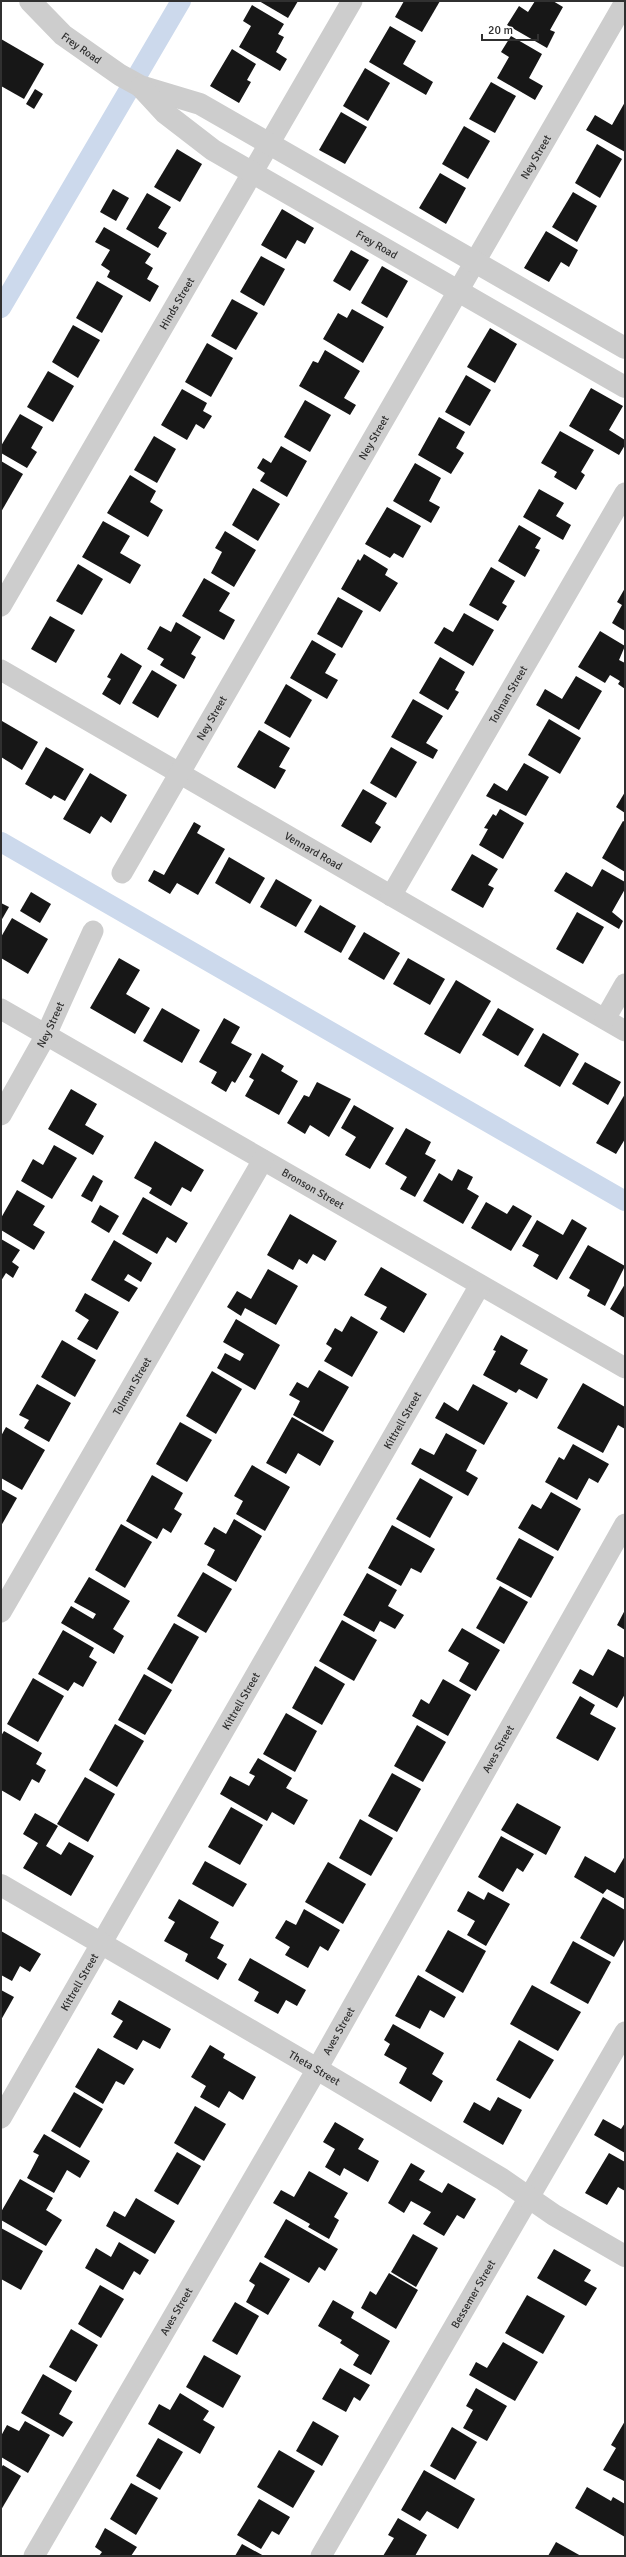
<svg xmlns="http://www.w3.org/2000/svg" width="626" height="2557" font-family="Signika,sans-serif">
	<rect width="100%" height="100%" fill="#fff"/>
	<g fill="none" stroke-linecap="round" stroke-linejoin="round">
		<!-- canal -->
		<g stroke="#ccd9ec" stroke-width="20">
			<polyline points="1,308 181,1"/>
			<polyline points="1,842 625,1201"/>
		</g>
	</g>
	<!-- building -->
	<g fill="#171717">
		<polygon points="259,1 298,1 288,18"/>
		<polygon points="404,1 440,1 422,32 395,17"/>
		<polygon points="535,1 553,1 563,7 550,30 555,32 547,48 507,25 519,6 528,12"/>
		<polygon points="252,5 284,24 278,34 284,37 276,52 287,59 280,71 239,47 251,26 243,21"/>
		<polygon points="390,26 416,41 403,64 433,82 426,95 369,62"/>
		<polygon points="511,36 542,54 529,78 543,86 535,100 497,78 509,57 501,52"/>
		<polygon points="1,39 44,64 24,99 1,86"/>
		<polygon points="232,49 256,64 247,80 251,82 239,103 210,86"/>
		<polygon points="365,68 390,83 368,121 343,106"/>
		<polygon points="491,82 516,96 495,133 469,119"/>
		<polygon points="35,89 43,94 34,109 26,104"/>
		<polygon points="625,102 625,152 586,130 595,115 612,125"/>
		<polygon points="341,112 367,127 345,164 319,150"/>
		<polygon points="464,126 490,141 468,179 442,164"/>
		<polygon points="597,144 622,159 600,198 575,183"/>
		<polygon points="177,149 202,164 180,202 154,187"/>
		<polygon points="440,173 466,188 446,224 419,208"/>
		<polygon points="113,189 129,198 116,221 100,212"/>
		<polygon points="573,192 597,206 577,242 552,227"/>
		<polygon points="147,193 171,207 158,228 167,233 158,248 126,229"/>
		<polygon points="282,209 314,228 305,244 297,240 286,259 261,245"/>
		<polygon points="104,227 151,254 145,263 153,268 147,279 159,286 150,302 107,277 110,271 101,265 110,250 95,242"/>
		<polygon points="546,231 578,250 569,267 561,262 549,282 524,268"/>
		<polygon points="351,250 369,260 350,291 333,281"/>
		<polygon points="261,256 285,269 264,306 240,292"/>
		<polygon points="382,266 408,281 387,318 361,303"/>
		<polygon points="97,281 123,296 102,333 76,318"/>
		<polygon points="232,299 258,313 236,350 211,336"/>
		<polygon points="352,309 384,327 363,363 323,339 338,313 347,318"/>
		<polygon points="73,325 100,340 78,378 52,362"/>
		<polygon points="490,328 517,344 495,383 467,367"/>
		<polygon points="207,343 233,358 211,397 185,382"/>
		<polygon points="325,350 360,371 344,398 356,405 350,415 299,386 313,361 318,363"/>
		<polygon points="48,371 74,386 53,422 27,407"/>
		<polygon points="466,375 491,390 470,426 445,412"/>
		<polygon points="591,388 623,406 609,430 625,440 625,445 619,455 569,426"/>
		<polygon points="182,389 207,403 203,411 212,416 204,429 196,424 187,440 161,425"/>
		<polygon points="305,400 331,415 310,452 284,437"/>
		<polygon points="20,414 43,427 31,448 37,452 27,468 1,453 1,446"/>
		<polygon points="439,417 465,432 456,448 464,453 451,474 418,455"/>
		<polygon points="560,431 594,450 581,472 585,475 576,490 554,477 557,472 541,463"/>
		<polygon points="154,436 176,449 157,483 134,470"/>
		<polygon points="281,446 307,461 287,497 260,481 265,473 257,468 263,458 271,463"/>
		<polygon points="1,461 23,474 1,512"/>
		<polygon points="415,463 441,478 429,501 440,507 431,523 393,501"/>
		<polygon points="130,475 156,491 150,502 163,510 148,537 107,513"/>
		<polygon points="253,488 280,504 258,541 232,525"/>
		<polygon points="539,489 564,503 556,516 571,525 563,540 523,517"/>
		<polygon points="387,507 421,526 403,558 394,553 390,558 365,544"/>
		<polygon points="103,521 130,536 120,553 141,565 130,584 82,557"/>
		<polygon points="519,525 541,538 535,548 540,550 525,577 498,561"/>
		<polygon points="225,531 256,550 234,587 211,573 222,552 215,548"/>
		<polygon points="364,554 388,569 385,575 398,583 380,612 341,589 358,559 360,561"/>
		<polygon points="78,564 103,579 82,615 56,601"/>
		<polygon points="491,567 515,581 502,603 507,606 498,621 469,605"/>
		<polygon points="204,578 230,593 219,611 235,620 224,640 182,616"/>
		<polygon points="625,588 625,631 612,623 622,605 617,602"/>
		<polygon points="338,597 363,611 342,648 317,634"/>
		<polygon points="464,613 494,630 473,666 434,643 444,627 453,632"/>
		<polygon points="50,616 75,630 56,663 31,649"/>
		<polygon points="176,622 201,637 191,654 196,657 184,679 160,665 164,659 147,649 160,626 171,632"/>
		<polygon points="600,631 625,646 619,660 625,663 625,689 618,684 620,681 610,675 605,683 578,667"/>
		<polygon points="312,640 336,654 325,673 338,680 327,699 290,678"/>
		<polygon points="121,653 142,666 120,705 102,694 111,679 107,677"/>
		<polygon points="440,657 465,672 455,690 459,692 448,710 419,693"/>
		<polygon points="152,670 177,685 158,718 132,703"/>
		<polygon points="576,676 602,691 579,730 536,705 545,689 562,699"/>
		<polygon points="286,684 312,700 290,738 264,723"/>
		<polygon points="413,699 443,716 426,743 438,750 433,759 391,737"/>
		<polygon points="549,719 581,738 560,774 528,755"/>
		<polygon points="2,721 38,742 22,770 1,757"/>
		<polygon points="259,730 290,748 279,767 286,770 275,789 237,767"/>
		<polygon points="46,747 84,769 65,801 54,795 51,799 25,784"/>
		<polygon points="391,747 417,762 396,798 370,783"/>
		<polygon points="524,763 549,777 526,816 486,796 494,783 507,791"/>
		<polygon points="90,773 127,795 111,823 101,816 90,834 63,819"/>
		<polygon points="363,789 387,803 375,823 381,827 371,843 341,826"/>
		<polygon points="625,792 625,813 616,807"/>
		<polygon points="500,809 524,823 503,859 479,845 488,829 484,828 493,814 496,816"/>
		<polygon points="623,821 625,822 625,872 602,858"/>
		<polygon points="194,822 201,826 197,833 225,849 198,895 177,883 170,894 148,881 154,870 164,875"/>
		<polygon points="472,854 498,869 488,885 494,888 483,908 451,890"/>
		<polygon points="229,857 265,878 250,904 215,883"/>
		<polygon points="602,869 625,882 625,889 612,912 623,921 619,929 554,891 566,872 592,887"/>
		<polygon points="276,879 312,900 296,927 260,907"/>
		<polygon points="31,892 51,904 40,923 20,911"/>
		<polygon points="1,903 9,907 1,921"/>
		<polygon points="320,905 356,926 341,953 304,932"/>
		<polygon points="577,912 604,927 583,964 556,949"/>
		<polygon points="12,918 48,939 28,974 1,958 1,937"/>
		<polygon points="364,932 400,953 384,980 348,959"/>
		<polygon points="119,958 140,970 126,994 150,1008 135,1034 90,1008"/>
		<polygon points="408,958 445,979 430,1005 393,984"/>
		<polygon points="456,980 491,1001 460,1054 424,1034"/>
		<polygon points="162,1008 200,1030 182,1063 143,1041"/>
		<polygon points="498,1008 534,1029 518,1056 482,1035"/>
		<polygon points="224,1018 240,1027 231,1043 252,1054 235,1083 232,1081 226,1092 211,1083 217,1072 199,1062"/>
		<polygon points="543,1033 579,1054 560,1087 524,1066"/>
		<polygon points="262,1053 284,1066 281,1071 298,1081 279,1115 245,1096 254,1080 249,1077"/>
		<polygon points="585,1062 621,1082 608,1105 572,1084"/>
		<polygon points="317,1082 351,1099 329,1137 310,1125 305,1134 287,1123 304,1095 309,1097"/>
		<polygon points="71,1089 97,1104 85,1125 104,1136 93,1155 48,1129"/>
		<polygon points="625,1094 625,1139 616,1154 596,1143"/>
		<polygon points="354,1105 394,1128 370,1169 345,1155 356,1137 341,1128"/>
		<polygon points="406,1128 431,1142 425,1154 436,1160 415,1197 400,1189 407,1177 385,1164"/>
		<polygon points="155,1141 204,1170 191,1192 182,1187 171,1206 149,1193 152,1188 134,1178"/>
		<polygon points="54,1145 77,1158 52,1199 21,1181 33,1159 43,1165"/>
		<polygon points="458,1169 473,1177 467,1189 479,1196 463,1224 423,1201 439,1173 452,1181"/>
		<polygon points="93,1175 103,1181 92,1202 81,1196"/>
		<polygon points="17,1190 45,1206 33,1225 45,1232 34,1250 1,1230 1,1218"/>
		<polygon points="143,1197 188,1223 176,1243 167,1237 157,1254 122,1234"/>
		<polygon points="486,1202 507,1214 513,1205 532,1216 511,1251 471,1228"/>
		<polygon points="100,1205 119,1216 109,1233 91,1222"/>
		<polygon points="290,1214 337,1241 325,1261 313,1254 307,1264 299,1259 293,1270 267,1255"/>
		<polygon points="572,1219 587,1228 557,1280 533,1266 539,1255 522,1246 537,1220 563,1235"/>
		<polygon points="1,1239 20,1250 12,1262 19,1267 13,1278 6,1273 1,1281"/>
		<polygon points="114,1240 152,1263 141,1282 128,1274 124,1280 138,1288 129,1302 91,1280"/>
		<polygon points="588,1245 625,1266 605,1306 587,1296 590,1290 569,1278"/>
		<polygon points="381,1267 427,1294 404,1333 380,1319 387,1307 364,1295"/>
		<polygon points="268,1269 298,1286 276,1325 245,1308 241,1316 227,1307 237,1291 251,1299"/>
		<polygon points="625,1284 625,1318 610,1309"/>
		<polygon points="85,1293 119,1312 97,1350 77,1339 89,1320 75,1311"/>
		<polygon points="351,1316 378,1332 352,1377 324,1361 332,1348 326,1344 335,1328 342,1332"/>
		<polygon points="236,1319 280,1345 255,1390 217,1368 225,1353 240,1361 244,1354 223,1342"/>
		<polygon points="501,1335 528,1350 520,1364 548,1379 537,1399 519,1389 516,1393 483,1375 496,1351 493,1350"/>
		<polygon points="62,1340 96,1360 75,1397 41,1377"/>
		<polygon points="319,1370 349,1387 323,1432 293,1415 300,1401 289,1395 297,1382 308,1388"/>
		<polygon points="212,1371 242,1389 216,1434 186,1416"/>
		<polygon points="583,1383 625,1407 625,1429 618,1425 603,1453 557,1428"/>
		<polygon points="37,1384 71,1403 49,1442 24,1428 29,1420 19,1415"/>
		<polygon points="473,1384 508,1403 484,1445 435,1418 444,1402 458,1411"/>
		<polygon points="292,1417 334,1441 320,1466 298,1453 286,1474 266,1463"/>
		<polygon points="180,1422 212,1440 187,1482 156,1464"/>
		<polygon points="6,1427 45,1450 22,1490 1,1478 1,1436"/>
		<polygon points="446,1433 477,1450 466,1471 478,1478 468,1496 411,1464 420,1448 434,1455"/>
		<polygon points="573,1444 609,1464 598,1483 589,1478 577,1500 545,1482 559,1457 564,1460"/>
		<polygon points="252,1465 290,1487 265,1531 236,1514 243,1501 234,1496"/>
		<polygon points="152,1475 183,1493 174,1509 182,1514 171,1533 163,1528 157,1539 126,1521"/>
		<polygon points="420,1478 453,1497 430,1538 396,1519"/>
		<polygon points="1,1489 17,1498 1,1526"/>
		<polygon points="551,1492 581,1509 558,1551 518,1528 532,1504 541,1509"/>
		<polygon points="234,1519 262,1536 236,1582 207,1565 215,1550 204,1544 214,1527 226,1534"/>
		<polygon points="121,1524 152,1542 125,1588 95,1570"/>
		<polygon points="392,1525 435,1549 421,1573 411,1568 401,1586 368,1568"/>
		<polygon points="519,1538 554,1557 531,1598 496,1579"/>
		<polygon points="203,1572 232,1589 206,1633 177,1616"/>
		<polygon points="367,1573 397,1590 388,1606 404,1615 395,1629 380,1621 374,1632 343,1615"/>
		<polygon points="89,1577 130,1601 113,1629 124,1636 114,1654 61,1623 71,1606 93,1619 96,1614 74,1602"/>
		<polygon points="500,1586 528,1602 504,1644 476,1628"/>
		<polygon points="625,1610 625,1630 617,1625"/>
		<polygon points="342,1620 377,1640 354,1681 319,1661"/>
		<polygon points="174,1623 199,1637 172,1684 147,1669"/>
		<polygon points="462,1628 500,1650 476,1691 459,1681 469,1663 448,1651"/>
		<polygon points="63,1630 94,1648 89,1657 97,1662 83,1687 74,1682 68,1691 38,1674"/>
		<polygon points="608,1649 625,1658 625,1694 617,1708 572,1683 580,1669 593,1676"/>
		<polygon points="315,1666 345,1684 322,1725 292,1708"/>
		<polygon points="144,1674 172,1690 145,1735 118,1720"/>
		<polygon points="33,1678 64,1696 38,1742 7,1724"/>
		<polygon points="443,1679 471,1695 448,1736 412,1716 421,1699 429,1704"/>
		<polygon points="580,1696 595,1705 590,1714 616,1728 598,1761 556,1738"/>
		<polygon points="286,1713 317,1731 295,1772 263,1754"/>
		<polygon points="115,1724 144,1741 117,1787 89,1770"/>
		<polygon points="417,1725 446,1742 423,1782 394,1766"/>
		<polygon points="4,1731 42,1753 36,1764 46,1770 39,1783 32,1779 20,1801 1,1790 1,1736"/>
		<polygon points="258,1758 292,1778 286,1788 308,1800 294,1825 272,1812 267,1821 220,1794 230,1776 249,1786 255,1776 249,1773"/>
		<polygon points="392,1773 421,1789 397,1832 368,1816"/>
		<polygon points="85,1777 115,1794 88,1842 57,1824"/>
		<polygon points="517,1803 561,1827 546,1855 501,1830"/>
		<polygon points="231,1807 263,1825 240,1865 208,1847"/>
		<polygon points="35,1813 58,1826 46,1846 61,1855 69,1842 94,1856 71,1896 23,1868 38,1843 23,1834"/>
		<polygon points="360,1819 393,1838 371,1876 339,1858"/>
		<polygon points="501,1836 534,1854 523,1872 517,1868 503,1892 478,1877"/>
		<polygon points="585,1856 615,1873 625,1856 625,1899 607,1889 603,1894 574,1877"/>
		<polygon points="205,1861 247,1884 233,1907 192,1884"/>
		<polygon points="328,1862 366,1884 343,1924 305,1902"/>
		<polygon points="468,1891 484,1900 488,1892 510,1904 486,1946 467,1935 475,1921 457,1911"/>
		<polygon points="603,1897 625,1910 625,1938 614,1957 580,1938"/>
		<polygon points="179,1899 219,1922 210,1938 224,1945 217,1958 227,1964 218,1980 185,1961 188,1954 164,1941 175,1922 168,1918"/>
		<polygon points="304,1909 340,1930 328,1951 320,1946 308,1968 285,1955 290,1947 275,1938 286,1920 296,1925"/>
		<polygon points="448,1930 486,1951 463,1993 425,1971"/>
		<polygon points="1,1931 41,1954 30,1972 20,1966 12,1981 1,1975"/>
		<polygon points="573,1941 611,1962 588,2004 550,1983"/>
		<polygon points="250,1958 306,1990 297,2006 286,2000 278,2014 254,2001 259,1992 238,1980"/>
		<polygon points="418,1975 456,1997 444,2018 430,2010 420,2029 395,2016"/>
		<polygon points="532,1985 581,2012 558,2051 510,2024"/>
		<polygon points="1,1990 14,1997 1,2020"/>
		<polygon points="119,2000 171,2029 160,2049 143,2040 137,2050 113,2037 123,2021 111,2014"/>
		<polygon points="393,2024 444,2053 432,2074 443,2081 431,2102 399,2083 407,2068 384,2055 390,2044 384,2040"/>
		<polygon points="519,2040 554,2060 530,2099 496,2080"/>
		<polygon points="210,2045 225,2054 223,2058 256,2077 243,2100 229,2091 219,2108 200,2097 206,2086 191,2077"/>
		<polygon points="98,2048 134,2069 124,2085 116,2081 103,2104 75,2087"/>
		<polygon points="74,2092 103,2109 80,2148 51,2131"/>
		<polygon points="498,2097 522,2110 503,2145 463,2122 474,2102 490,2111"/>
		<polygon points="195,2106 226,2124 204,2161 174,2143"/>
		<polygon points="603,2119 621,2129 625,2123 625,2153 594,2135"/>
		<polygon points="335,2122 364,2139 358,2149 379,2161 368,2182 344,2168 340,2176 325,2167 335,2149 323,2142"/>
		<polygon points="44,2134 90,2161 80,2178 67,2170 54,2193 27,2178 39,2155 33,2152"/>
		<polygon points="177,2152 201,2166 178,2205 154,2191"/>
		<polygon points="609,2153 625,2162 625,2191 618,2187 607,2205 585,2193"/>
		<polygon points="411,2163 425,2171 419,2180 442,2193 448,2183 476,2199 464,2219 457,2215 444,2236 423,2224 431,2212 411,2201 404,2213 388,2203"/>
		<polygon points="309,2171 348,2193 334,2217 339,2220 329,2239 308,2227 310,2224 273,2203 281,2190 294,2197"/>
		<polygon points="20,2179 53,2198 46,2210 62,2220 46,2246 1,2220 1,2212"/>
		<polygon points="136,2198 175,2221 155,2254 106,2226 114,2211 125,2217"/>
		<polygon points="286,2219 338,2249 325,2271 319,2267 309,2283 264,2257"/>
		<polygon points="1,2228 43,2251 21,2290 1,2279"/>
		<polygon points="413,2234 438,2248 416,2287 391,2272"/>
		<polygon points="119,2242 149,2260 140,2275 134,2271 123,2290 85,2268 96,2248 111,2257"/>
		<polygon points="554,2249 591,2270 584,2281 597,2288 586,2306 537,2278"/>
		<polygon points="260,2262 290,2279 268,2315 246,2302 255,2285 249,2281"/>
		<polygon points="389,2273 418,2290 396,2329 361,2308 370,2291 376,2295"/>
		<polygon points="100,2285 124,2299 101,2338 78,2324"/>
		<polygon points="527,2295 565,2316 543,2354 505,2333"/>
		<polygon points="333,2300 354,2312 351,2318 390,2341 371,2375 353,2365 359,2355 340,2343 342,2340 318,2326"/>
		<polygon points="235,2302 259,2316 237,2355 212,2341"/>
		<polygon points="71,2329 98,2345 76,2382 49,2367"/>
		<polygon points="503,2342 538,2362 515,2401 469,2375 476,2362 487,2368"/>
		<polygon points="204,2355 241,2376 223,2408 186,2387"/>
		<polygon points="340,2368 370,2385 360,2401 354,2397 346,2412 322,2399"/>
		<polygon points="43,2374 72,2391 59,2414 73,2422 63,2437 21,2413"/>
		<polygon points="476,2388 507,2406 487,2441 463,2428 473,2410 466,2406"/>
		<polygon points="180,2393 209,2411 203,2420 215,2427 200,2454 148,2424 159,2404 170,2410"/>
		<polygon points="25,2421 50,2435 28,2473 1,2457 1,2436 7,2425 19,2431"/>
		<polygon points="313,2421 339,2436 322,2466 296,2451"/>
		<polygon points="625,2421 625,2479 624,2481 603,2470 616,2448 611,2445"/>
		<polygon points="452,2427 477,2442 455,2480 430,2466"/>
		<polygon points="158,2438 183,2452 160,2490 136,2476"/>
		<polygon points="279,2450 315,2471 293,2508 257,2487"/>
		<polygon points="3,2465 21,2476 1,2510 1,2468"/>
		<polygon points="424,2470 475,2499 458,2529 427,2511 420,2521 401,2510"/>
		<polygon points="131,2483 158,2498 136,2535 110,2519"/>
		<polygon points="587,2487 611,2501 613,2497 625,2504 625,2537 575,2508"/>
		<polygon points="259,2499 290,2517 279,2535 272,2531 261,2549 237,2535"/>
		<polygon points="398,2518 427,2535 415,2556 383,2556 394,2538 388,2535"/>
		<polygon points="105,2528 137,2547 131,2556 99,2556 102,2552 95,2547"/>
		<polygon points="556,2542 581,2556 548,2556"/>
		<polygon points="242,2544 264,2556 235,2556"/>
	</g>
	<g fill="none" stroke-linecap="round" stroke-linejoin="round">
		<!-- minor -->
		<g stroke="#cdcdcd" stroke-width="21">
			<path id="s1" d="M1,606l351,-605"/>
			<path id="s2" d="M1,670l624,361"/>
			<path id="s3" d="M122,873l503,-871"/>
			<path id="s4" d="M391,896l234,-403"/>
			<path id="s5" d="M1,1009l624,359"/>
			<polyline points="605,1019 625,984"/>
			<path id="s6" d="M1,1115l45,-80 47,-104"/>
			<path id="s7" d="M1,1612l262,-452"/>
			<path id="s8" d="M1,2118l479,-833"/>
			<path id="s9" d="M34,2556l283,-487 308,-545"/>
			<path id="s10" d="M321,2556l304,-524"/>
		</g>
		<!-- tertiary -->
		<g stroke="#cdcdcd" stroke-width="22">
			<path id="s11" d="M30,1l33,34 57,40 20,11 60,18 425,244"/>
			<path id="s12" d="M141,87l24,26 48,37 412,237"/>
			<path id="s13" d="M1,1885l316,184 185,110 52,36 71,41"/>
		</g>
	</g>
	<g text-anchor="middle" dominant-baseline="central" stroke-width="4" stroke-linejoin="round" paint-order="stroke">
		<!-- street labels -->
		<g font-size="11" fill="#303030" stroke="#fff">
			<text stroke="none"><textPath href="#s11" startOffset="70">Frey Road</textPath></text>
			<text stroke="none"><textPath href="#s3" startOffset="827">Ney Street</textPath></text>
			<text stroke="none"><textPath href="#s12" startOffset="285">Frey Road</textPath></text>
			<text stroke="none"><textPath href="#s1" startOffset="350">Hinds Street</textPath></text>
			<text stroke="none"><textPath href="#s3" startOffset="503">Ney Street</textPath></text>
			<text stroke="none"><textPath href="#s4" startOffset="233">Tolman Street</textPath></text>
			<text stroke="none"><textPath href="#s3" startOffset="179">Ney Street</textPath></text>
			<text stroke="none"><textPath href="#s2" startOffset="361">Vennard Road</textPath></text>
			<text stroke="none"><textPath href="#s6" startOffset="103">Ney Street</textPath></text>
			<text stroke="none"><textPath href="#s5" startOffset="360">Bronson Street</textPath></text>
			<text stroke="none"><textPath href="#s7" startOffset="261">Tolman Street</textPath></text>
			<text stroke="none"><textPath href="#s8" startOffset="805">Kittrell Street</textPath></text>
			<text stroke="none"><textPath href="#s8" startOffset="481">Kittrell Street</textPath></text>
			<text stroke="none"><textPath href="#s9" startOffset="931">Aves Street</textPath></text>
			<text stroke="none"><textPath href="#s8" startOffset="157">Kittrell Street</textPath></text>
			<text stroke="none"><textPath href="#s9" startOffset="607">Aves Street</textPath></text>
			<text stroke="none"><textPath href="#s13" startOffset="363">Theta Street</textPath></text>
			<text stroke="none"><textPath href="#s10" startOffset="303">Bessemer Street</textPath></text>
			<text stroke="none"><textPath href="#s9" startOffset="283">Aves Street</textPath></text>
		</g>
	</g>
	<!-- border -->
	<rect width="626" height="2557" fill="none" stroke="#303030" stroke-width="4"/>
	<!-- scale -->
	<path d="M482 34v6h56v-6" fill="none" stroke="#303030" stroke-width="2"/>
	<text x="488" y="34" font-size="12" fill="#303030" stroke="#ffffff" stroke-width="3" paint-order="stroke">20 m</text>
</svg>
